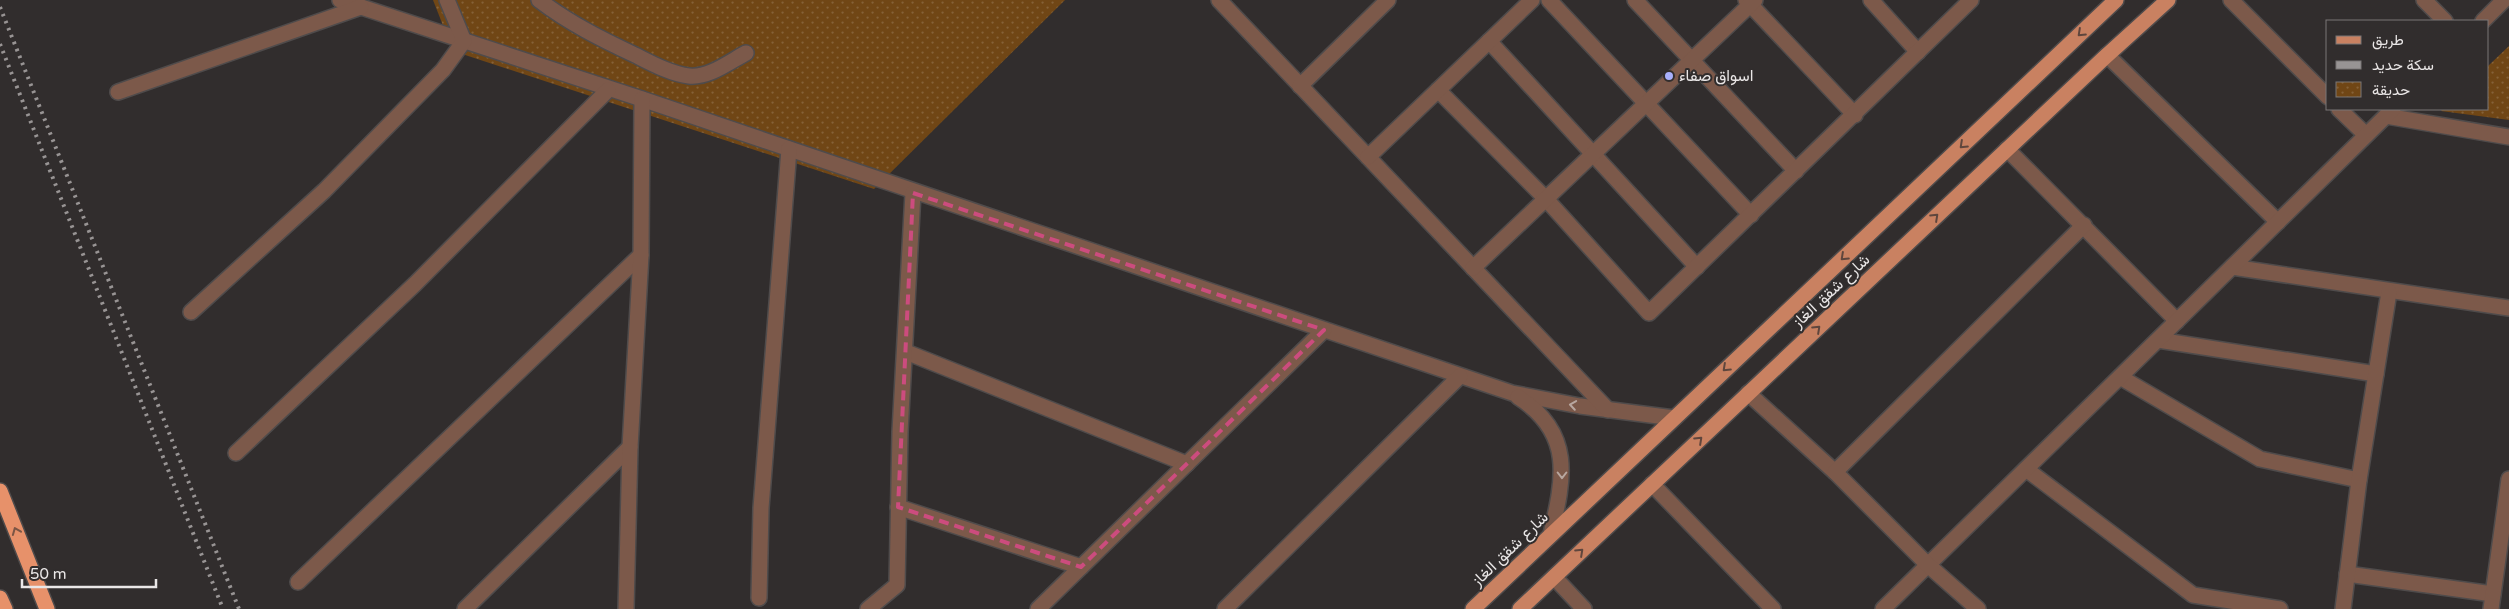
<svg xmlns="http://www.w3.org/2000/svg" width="2509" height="609" font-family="'Varela Round',Vazirmatn,sans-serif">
	<defs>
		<pattern id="park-dots" width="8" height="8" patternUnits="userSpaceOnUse" patternTransform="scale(1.25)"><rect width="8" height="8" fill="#704615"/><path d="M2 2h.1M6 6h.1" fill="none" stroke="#856137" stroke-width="1.8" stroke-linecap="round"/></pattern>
	</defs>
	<rect width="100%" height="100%" fill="#312d2d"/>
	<!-- park -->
	<g fill="url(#park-dots)">
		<polygon points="433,0 1065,0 874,189 453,51"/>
		<polygon points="2509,46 2509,120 2441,111 2443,109 2488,109 2488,66"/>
	</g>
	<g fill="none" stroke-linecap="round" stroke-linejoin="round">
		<!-- minor casing -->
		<g stroke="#4f4b4b" stroke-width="18">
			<g id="minor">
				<polyline points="340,0 642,99 1512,393 1580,406 1674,418"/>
				<path d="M539,0c30,23 62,39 96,55 16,8 36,19 54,21 20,2 40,-14 57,-23"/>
				<polyline points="1219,0 1608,410"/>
				<polyline points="1549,0 1751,215"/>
				<polyline points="1635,0 1796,171"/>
				<polyline points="1746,0 1855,115"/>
				<polyline points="1871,0 1918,52"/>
				<polyline points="2231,0 2328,97"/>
				<polyline points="2424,0 2445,21"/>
				<polyline points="2483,21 2504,0"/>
				<polyline points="1489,41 1697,267"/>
				<polyline points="2107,55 2278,222"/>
				<polyline points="1300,86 1388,0"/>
				<polyline points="1438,90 1546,199 1649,313 1971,0"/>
				<polyline points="118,92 361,7"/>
				<polyline points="2339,109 2366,135"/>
				<polyline points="2386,116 2509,137"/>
				<polyline points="2007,149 2177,321"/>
				<polyline points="1368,157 1532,0"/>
				<polyline points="2232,267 2509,308"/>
				<polyline points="1473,268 1755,0"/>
				<polyline points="191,312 324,191 443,70 464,41 447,0"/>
				<polyline points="2158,340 2376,374"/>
				<polyline points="906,352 1187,464"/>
				<polyline points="2120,377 2260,459 2359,480"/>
				<polyline points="1748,393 1835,472"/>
				<path d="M1518,397c56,36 46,81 33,137"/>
				<polyline points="236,453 415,284 608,90"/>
				<polyline points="2026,469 2193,595 2280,609"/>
				<polyline points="1652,484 1773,609"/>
				<polyline points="898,507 1081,567"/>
				<polyline points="2347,574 2493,594"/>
				<polyline points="1554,577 1584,609"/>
				<polyline points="298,582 641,255"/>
				<polyline points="759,598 761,508 789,149"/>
				<polyline points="465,609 630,447"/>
				<polyline points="626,609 630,447 641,255 642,99"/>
				<polyline points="868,609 897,585 900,432 913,193"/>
				<polyline points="1038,609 1324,330"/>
				<polyline points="1225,609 1460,376"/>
				<polyline points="1883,609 2393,109"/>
				<polyline points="1978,609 1928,565 1835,472 2084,225"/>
				<polyline points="2343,609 2359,480 2389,292"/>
				<polyline points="2491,609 2509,479"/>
			</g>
		</g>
		<!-- major casing -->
		<g stroke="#4f4b4b" stroke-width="18">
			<g id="major">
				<polyline points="1473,609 2116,0"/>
				<polyline points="1520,609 2104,58 2168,0"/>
			</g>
		</g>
		<!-- highway casing -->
		<g stroke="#4f4b4b" stroke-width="18">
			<g id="highway">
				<polyline points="0,491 47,609"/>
				<polyline points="0,598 5,609"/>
			</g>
		</g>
		<!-- minor -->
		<use href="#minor" stroke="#7c594a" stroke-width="15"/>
		<!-- major -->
		<use href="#major" stroke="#c98161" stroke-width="15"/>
		<!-- highway -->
		<use href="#highway" stroke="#e7916a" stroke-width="15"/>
		<!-- rail -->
		<g stroke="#989494" stroke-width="4" stroke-dasharray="2.5 5" stroke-linecap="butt">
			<polyline points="0,7 239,609"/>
			<polyline points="0,44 223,609"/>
		</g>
	</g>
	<!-- one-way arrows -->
	<defs><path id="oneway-chevron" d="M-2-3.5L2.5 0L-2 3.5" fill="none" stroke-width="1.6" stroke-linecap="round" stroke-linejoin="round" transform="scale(1.25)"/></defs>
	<g stroke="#5f463d">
		<use href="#oneway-chevron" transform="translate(2081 33) rotate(137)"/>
		<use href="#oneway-chevron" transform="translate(1963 145) rotate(137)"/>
		<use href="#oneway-chevron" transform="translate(1935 217) rotate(-43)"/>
		<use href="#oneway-chevron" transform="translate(1844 257) rotate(137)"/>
		<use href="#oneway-chevron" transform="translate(1817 329) rotate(-43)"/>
		<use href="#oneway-chevron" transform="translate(1726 368) rotate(137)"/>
		<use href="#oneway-chevron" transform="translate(1699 440) rotate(-43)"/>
		<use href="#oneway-chevron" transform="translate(1580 552) rotate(-43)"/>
	</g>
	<g stroke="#b8a7a0">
		<use href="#oneway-chevron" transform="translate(1573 405) rotate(-171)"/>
		<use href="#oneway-chevron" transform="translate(1562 475) rotate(90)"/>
	</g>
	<use stroke="#7a5545" href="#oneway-chevron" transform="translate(16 531) rotate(-112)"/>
	<!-- marked area -->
	<path fill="none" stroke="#cc4c7e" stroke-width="4" stroke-dasharray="10 6" stroke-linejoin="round" d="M913,193l411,137 -243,237 -183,-60z"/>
	<!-- markers -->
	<circle fill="#a8b0fc" stroke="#312d2d" stroke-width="2" cx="1669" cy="76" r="5"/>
	<g text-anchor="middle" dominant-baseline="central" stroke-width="4" stroke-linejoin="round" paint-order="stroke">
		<!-- poi labels -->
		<g font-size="16" fill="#eae7e7" stroke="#312d2d" text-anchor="start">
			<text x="1679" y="76">اسواق صفاء</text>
		</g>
		<!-- street labels -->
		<g font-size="16" fill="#eae7e7" stroke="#312d2d">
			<text transform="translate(1831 291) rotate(-43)">شارع شقق الغاز</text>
			<text transform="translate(1510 549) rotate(-44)">شارع شقق الغاز</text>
		</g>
	</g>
	<!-- legend -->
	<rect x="2326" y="20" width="162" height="90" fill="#312d2d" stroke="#7b7777"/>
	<rect x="2336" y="36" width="25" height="8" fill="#c98161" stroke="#7b7777"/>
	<text x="2372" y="45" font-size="15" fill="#eae7e7">طريق</text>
	<rect x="2336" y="61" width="25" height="8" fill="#989494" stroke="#7b7777"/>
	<text x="2372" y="70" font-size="15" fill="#eae7e7">سكة حديد</text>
	<rect x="2336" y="82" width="25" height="15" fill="url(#park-dots)" stroke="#7b7777"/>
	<text x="2372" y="95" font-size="15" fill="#eae7e7">حديقة</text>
	<!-- scale -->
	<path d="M22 579v8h134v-8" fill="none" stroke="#eae7e7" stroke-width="2.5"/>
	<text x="30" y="579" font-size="15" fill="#eae7e7" stroke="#312d2d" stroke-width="4" paint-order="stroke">50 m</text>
</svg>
